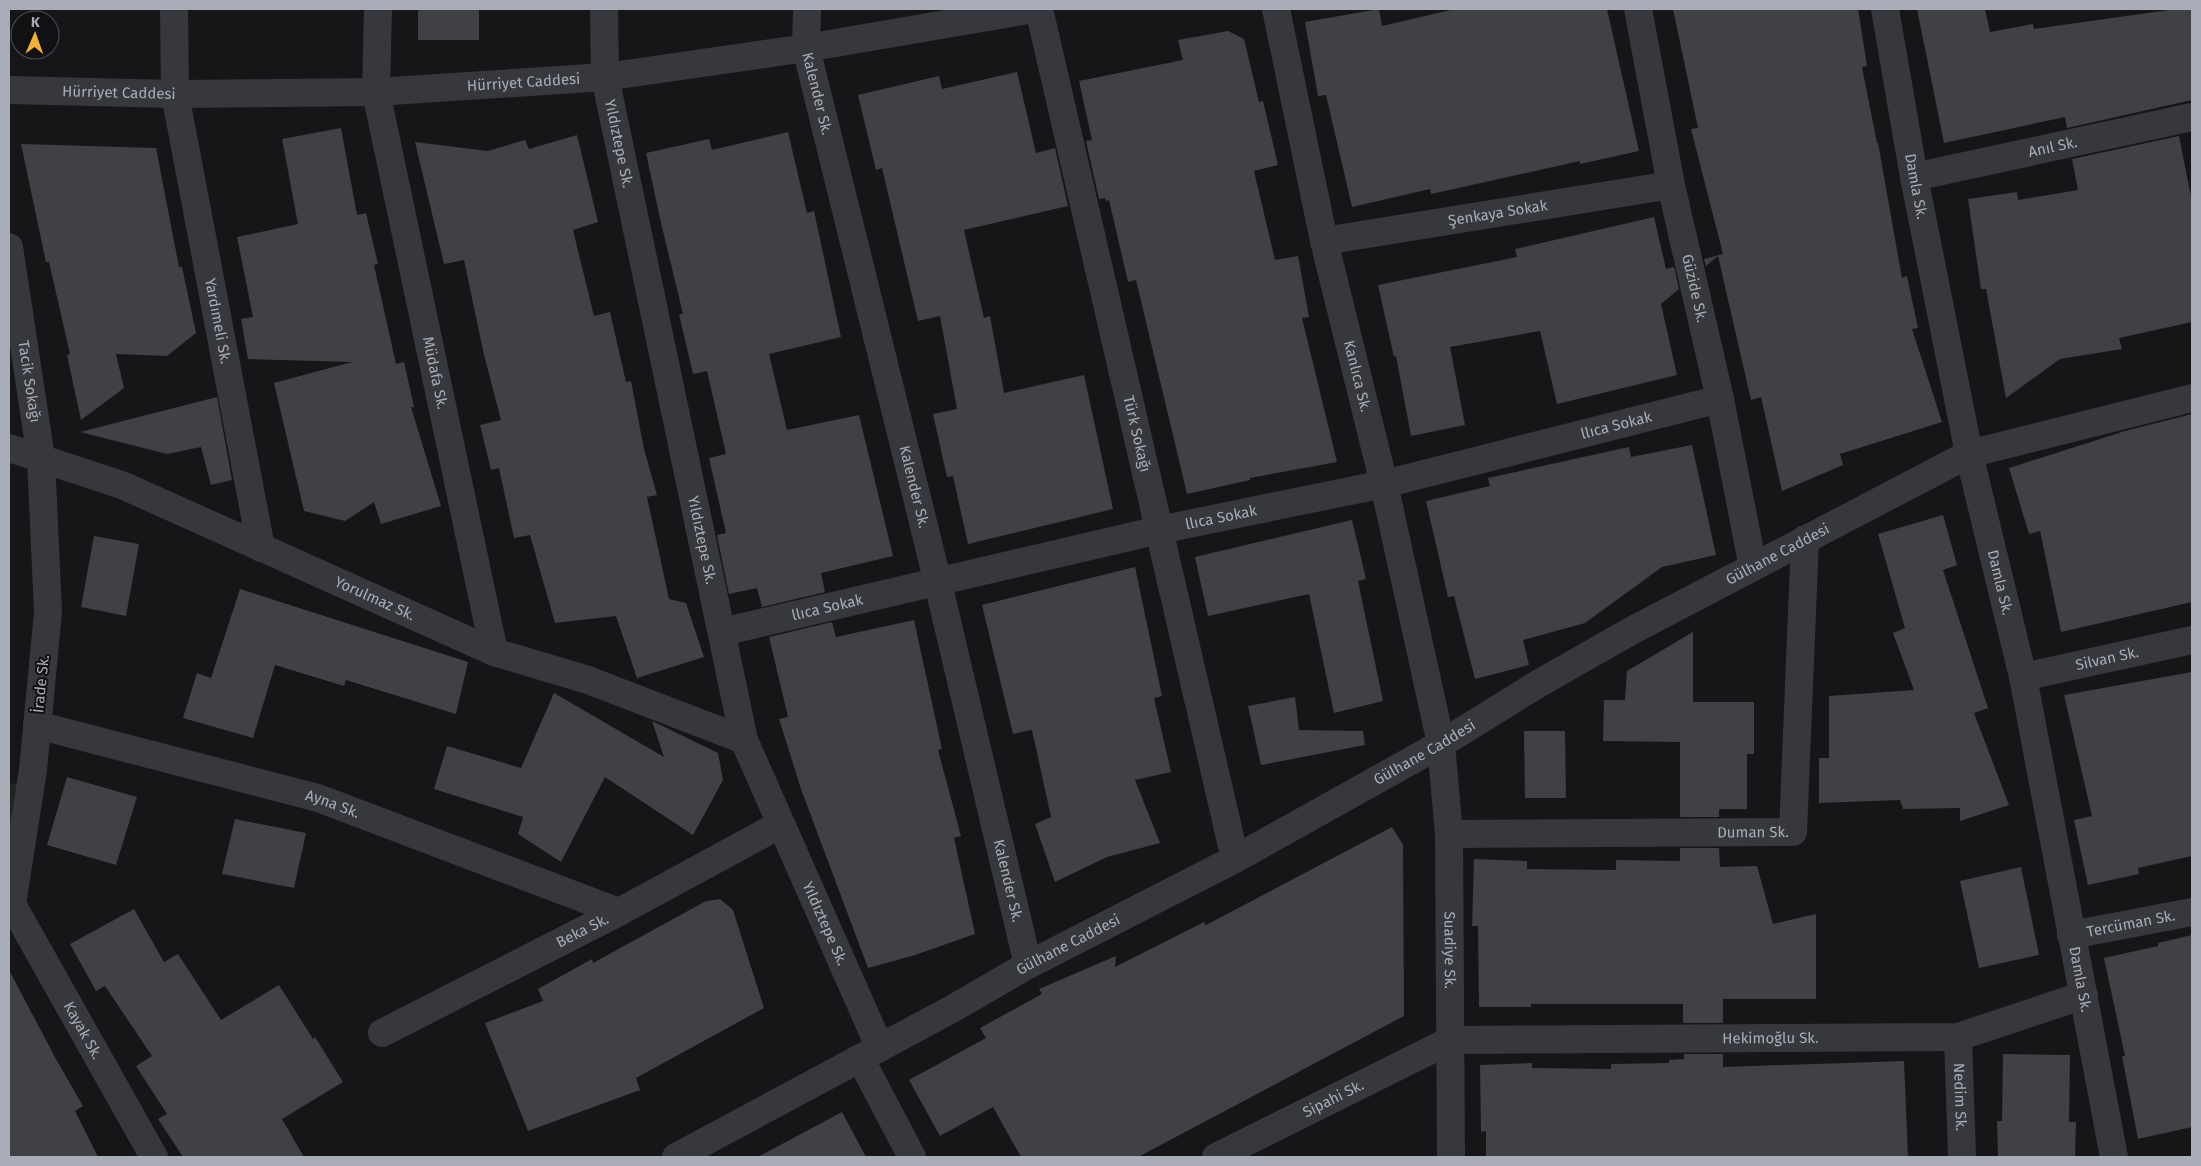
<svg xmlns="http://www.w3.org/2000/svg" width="2201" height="1166" font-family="'Fira Sans',sans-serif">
	<defs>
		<pattern id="park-tufts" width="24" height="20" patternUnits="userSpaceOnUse" patternTransform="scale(1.25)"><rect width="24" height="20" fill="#1e261f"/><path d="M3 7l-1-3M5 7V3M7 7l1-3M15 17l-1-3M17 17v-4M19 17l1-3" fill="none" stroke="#3c433d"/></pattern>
	</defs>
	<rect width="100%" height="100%" fill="#161618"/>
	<!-- park -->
	<polygon fill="url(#park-tufts)" points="9,783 18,784 9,836"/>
	<!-- building -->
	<g fill="#404145">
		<rect x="418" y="9" width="61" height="31"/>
		<polygon points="1379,9 1382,26 1455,9 1607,9 1639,151 1580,164 1580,161 1431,194 1430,189 1352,207 1326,95 1318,96 1305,22"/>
		<polygon points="1673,9 1858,9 1867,66 1862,67 1877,143 1878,143 1902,278 1907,276 1918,328 1912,329 1942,422 1840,454 1843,465 1782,491 1761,397 1751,400 1718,256 1706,266 1704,259 1723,254 1691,129 1698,128"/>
		<polygon points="1917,9 1985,9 1990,32 2033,24 2034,29 2176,9 2192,9 2192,100 2067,128 2065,117 1944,143"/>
		<polygon points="1228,31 1244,39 1259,102 1263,101 1278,165 1254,171 1275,260 1298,256 1309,317 1302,318 1337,462 1250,478 1250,480 1187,494 1136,280 1128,282 1109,200 1106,201 1105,198 1099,199 1086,141 1092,140 1079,81 1183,60 1178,40"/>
		<polygon points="1017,72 1036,153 1055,148 1068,206 964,230 984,318 990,316 1004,393 1084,375 1113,509 968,544 953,476 947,477 933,414 957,409 940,316 918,321 882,168 876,170 858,95 939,76 942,89"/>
		<polygon points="341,128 357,215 366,213 378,264 374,265 396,364 404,362 414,407 411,407 441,506 381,524 374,502 345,521 304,511 274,383 352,362 248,359 241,319 253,317 237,237 298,224 282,139"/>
		<polygon points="788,132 807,213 814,211 841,337 769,354 787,430 859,415 893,556 821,573 825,592 762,607 757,588 729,594 717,535 726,533 709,458 726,454 707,371 693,374 679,314 683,314 661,223 646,153 709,139 712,150"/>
		<polygon points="577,135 598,222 573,230 594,316 610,312 626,382 631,381 644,449 657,495 647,497 669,599 686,603 704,657 637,678 616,616 555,623 530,535 514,538 499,468 491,470 480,425 501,420 484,355 464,260 444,264 415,142 488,151 525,140 529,149"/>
		<polygon points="2179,136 2192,202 2192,322 2119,338 2122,349 2060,359 2006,398 1986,289 1981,289 1968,199 2017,192 2018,200 2078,190 2072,159"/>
		<polygon points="21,144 156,148 179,267 182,267 196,333 167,356 116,354 124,388 81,420 67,355 70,354 49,262 46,262"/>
		<polygon points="1654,217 1666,269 1674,267 1679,289 1661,304 1677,375 1557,404 1540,331 1450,347 1465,425 1411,436 1396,356 1394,357 1378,285 1517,257 1515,249"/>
		<polygon points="217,397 232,480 211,485 201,447 167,454 80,432"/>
		<polygon points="2192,414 2192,602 2061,632 2040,531 2029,534 2009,468 2125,431"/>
		<polygon points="1692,445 1716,555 1662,567 1585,623 1523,640 1529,665 1475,679 1454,596 1448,597 1426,501 1490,486 1488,478 1629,447 1631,457"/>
		<polygon points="1943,515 1957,565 1943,570 1988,708 1974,713 2009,805 1960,821 1960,808 1903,809 1900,800 1819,803 1819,758 1829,758 1829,696 1914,690 1893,633 1905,628 1878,534"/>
		<polygon points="1352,520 1366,579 1358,581 1383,701 1334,713 1309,594 1208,616 1195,557"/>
		<polygon points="94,536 139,544 126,616 81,607"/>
		<polygon points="1135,567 1162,696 1154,698 1171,772 1135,780 1160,843 1107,857 1055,882 1035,824 1051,817 1032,730 1013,734 982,605"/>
		<polygon points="240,589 468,662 456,714 346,680 344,686 275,665 253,738 183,718 197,673 211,678"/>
		<polygon points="914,620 942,749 938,750 961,836 954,838 975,934 915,955 868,968 801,789 779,719 788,717 769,637 832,622 836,637"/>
		<polygon points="1693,632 1693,702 1754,702 1754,754 1747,754 1747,809 1719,809 1719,817 1680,817 1680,742 1603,741 1604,700 1625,700 1627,671"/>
		<polygon points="2192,672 2192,856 2138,868 2139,874 2088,885 2074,820 2092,816 2064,695"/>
		<polygon points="554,693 664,757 652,721 718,753 723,780 693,835 605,777 561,862 518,834 523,817 434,789 447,746 521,768"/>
		<polygon points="1295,697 1299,730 1363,731 1365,745 1261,765 1248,706"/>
		<polygon points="1524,731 1565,731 1566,798 1525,798"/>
		<polygon points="67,777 137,797 116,865 47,845"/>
		<polygon points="235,819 306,833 294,888 222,874"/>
		<polygon points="1392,827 1403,845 1404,1016 1138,1157 1021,1157 993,1107 940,1136 909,1080 986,1038 980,1028 1042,994 1039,989 1116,956 1115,967 1204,922 1206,925"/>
		<polygon points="1680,848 1719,848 1720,867 1757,866 1773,924 1816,914 1816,999 1723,999 1723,1023 1683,1023 1683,1004 1531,1004 1531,1007 1479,1007 1478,926 1472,926 1474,859 1527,861 1527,869 1616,870 1616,860 1680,861"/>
		<polygon points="2021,867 2039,955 1979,968 1960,881"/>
		<polygon points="720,899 733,910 764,1008 636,1078 640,1090 528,1131 485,1023 543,1001 538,989 592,959 593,963 706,901"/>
		<polygon points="134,909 164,962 178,954 221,1020 279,985 313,1039 315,1037 343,1082 282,1119 304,1157 183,1157 158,1119 167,1114 136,1066 152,1056 105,986 96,991 70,944"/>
		<polygon points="2192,935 2192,1127 2138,1139 2122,1056 2125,1056 2104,958 2158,946 2158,943"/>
		<polygon points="9,970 57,1061 83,1106 75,1111 98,1157 9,1157"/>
		<polygon points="1684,1054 1723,1054 1723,1067 1904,1061 1908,1157 1486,1157 1486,1131 1481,1132 1480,1065 1532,1063 1532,1068 1611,1069 1611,1064 1669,1063 1669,1060 1684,1059"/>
		<polygon points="2003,1054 2070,1055 2069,1122 2076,1122 2075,1157 1998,1157 1997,1121 2002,1121"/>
		<polygon points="842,1112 866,1157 758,1157"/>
	</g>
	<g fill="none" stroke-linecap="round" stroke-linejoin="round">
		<!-- minor -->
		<g stroke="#37383d" stroke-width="28">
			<path id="s1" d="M174,9l1,85 86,454"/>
			<path id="s2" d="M378,9l-2,83 118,560"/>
			<path id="s3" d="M604,9l1,68 139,663 136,308"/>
			<path id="s4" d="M807,9l-1,39 132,535 90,382"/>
			<path id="s5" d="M1039,9l196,850"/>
			<path id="s6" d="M1276,9l48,232 60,243 57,260 8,90 2,323"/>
			<path id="s7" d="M1638,9l33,176 49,214 33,168"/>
			<path id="s8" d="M1885,9l29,168 55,277 54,223 91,480"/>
			<path id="s9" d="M9,90l166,4 201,-2 229,-15 201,-29 228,-39"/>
			<path id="s10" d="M1914,177l278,-60"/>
			<path id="s11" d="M1324,241l347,-56"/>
			<path id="s12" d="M9,247l32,211 7,154 -15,158 -21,134 -3,4"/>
			<path id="s13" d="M9,448l113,37 372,167 94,28 156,60"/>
			<path id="s14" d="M722,632l437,-102 225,-46 336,-85"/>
			<path id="s15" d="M2023,677l169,-37"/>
			<path id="s16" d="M37,725l281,73 301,114"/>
			<path id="s17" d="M1449,834l344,-2 12,-293"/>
			<path id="s18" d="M12,904l142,253"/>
			<path id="s19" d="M2071,935l121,-23"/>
			<path id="s20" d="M382,1033l237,-121 162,-88"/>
			<path id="s21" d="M1958,1037l4,120"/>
			<polyline points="860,1058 912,1157"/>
			<path id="s22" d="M676,1157l276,-148 76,-44 207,-106 206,-115 97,-60 93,-53 338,-177 223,-56"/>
			<path id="s23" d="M1216,1157l235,-117 507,-3 126,-42"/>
		</g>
	</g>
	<g text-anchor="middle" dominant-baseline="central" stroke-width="4" stroke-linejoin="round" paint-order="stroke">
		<!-- street labels -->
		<g font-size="15" fill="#a8adb8" stroke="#111113">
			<text stroke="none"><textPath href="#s9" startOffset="515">Hürriyet Caddesi</textPath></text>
			<text stroke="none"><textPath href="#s9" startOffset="110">Hürriyet Caddesi</textPath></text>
			<text stroke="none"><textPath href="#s4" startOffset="86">Kalender Sk.</textPath></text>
			<text stroke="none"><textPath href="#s3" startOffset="136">Yıldıztepe Sk.</textPath></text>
			<text stroke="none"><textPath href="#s10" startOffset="142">Anıl Sk.</textPath></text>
			<text stroke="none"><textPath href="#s8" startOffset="180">Damla Sk.</textPath></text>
			<text stroke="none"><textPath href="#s11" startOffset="176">Şenkaya Sokak</textPath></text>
			<text stroke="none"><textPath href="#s7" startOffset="285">Güzide Sk.</textPath></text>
			<text stroke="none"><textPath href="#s1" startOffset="316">Yardımeli Sk.</textPath></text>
			<text stroke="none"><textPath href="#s2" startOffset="370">Müdafa Sk.</textPath></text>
			<text stroke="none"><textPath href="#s6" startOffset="376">Kanlıca Sk.</textPath></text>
			<text stroke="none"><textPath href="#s12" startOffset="136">Tacik Sokağı</textPath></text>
			<text stroke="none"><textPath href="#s14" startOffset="918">llıca Sokak</textPath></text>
			<text stroke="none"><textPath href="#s5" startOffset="436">Türk Sokağı</textPath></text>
			<text stroke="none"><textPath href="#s4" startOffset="491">Kalender Sk.</textPath></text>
			<text stroke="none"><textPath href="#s14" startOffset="512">llıca Sokak</textPath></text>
			<text stroke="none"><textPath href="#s3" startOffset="541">Yıldıztepe Sk.</textPath></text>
			<text stroke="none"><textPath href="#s22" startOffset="1256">Gülhane Caddesi</textPath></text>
			<text stroke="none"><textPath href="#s8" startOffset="585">Damla Sk.</textPath></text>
			<text stroke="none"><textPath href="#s13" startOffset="396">Yorulmaz Sk.</textPath></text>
			<text stroke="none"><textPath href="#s14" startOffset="108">llıca Sokak</textPath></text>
			<text stroke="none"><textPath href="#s15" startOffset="86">Silvan Sk.</textPath></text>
			<text transform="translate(41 684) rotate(-84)">İrade Sk.</text>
			<text stroke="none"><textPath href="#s22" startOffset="851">Gülhane Caddesi</textPath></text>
			<text stroke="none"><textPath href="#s16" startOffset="306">Ayna Sk.</textPath></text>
			<text stroke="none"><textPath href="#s17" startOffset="304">Duman Sk.</textPath></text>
			<text stroke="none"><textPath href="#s4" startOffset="896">Kalender Sk.</textPath></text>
			<text stroke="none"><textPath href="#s3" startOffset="946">Yıldıztepe Sk.</textPath></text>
			<text stroke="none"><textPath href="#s19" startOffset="61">Tercüman Sk.</textPath></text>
			<text stroke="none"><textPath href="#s20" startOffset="225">Beka Sk.</textPath></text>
			<text stroke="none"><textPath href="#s22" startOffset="446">Gülhane Caddesi</textPath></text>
			<text stroke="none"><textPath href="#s6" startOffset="960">Suadiye Sk.</textPath></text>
			<text stroke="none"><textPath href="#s8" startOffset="990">Damla Sk.</textPath></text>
			<text stroke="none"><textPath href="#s18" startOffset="145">Kayak Sk.</textPath></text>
			<text stroke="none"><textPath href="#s23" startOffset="582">Hekimoğlu Sk.</textPath></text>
			<text stroke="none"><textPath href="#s21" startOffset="60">Nedim Sk.</textPath></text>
			<text stroke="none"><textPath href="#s23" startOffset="131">Sipahi Sk.</textPath></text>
		</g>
	</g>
	<!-- border -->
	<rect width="2201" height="1166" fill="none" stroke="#a8adb8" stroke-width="20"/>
	<!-- north arrow -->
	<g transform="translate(35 35) rotate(2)"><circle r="24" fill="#111113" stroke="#4d4f55"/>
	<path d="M0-4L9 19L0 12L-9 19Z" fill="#f2b134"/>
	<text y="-8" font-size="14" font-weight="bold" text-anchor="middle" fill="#a8adb8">K</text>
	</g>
</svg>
